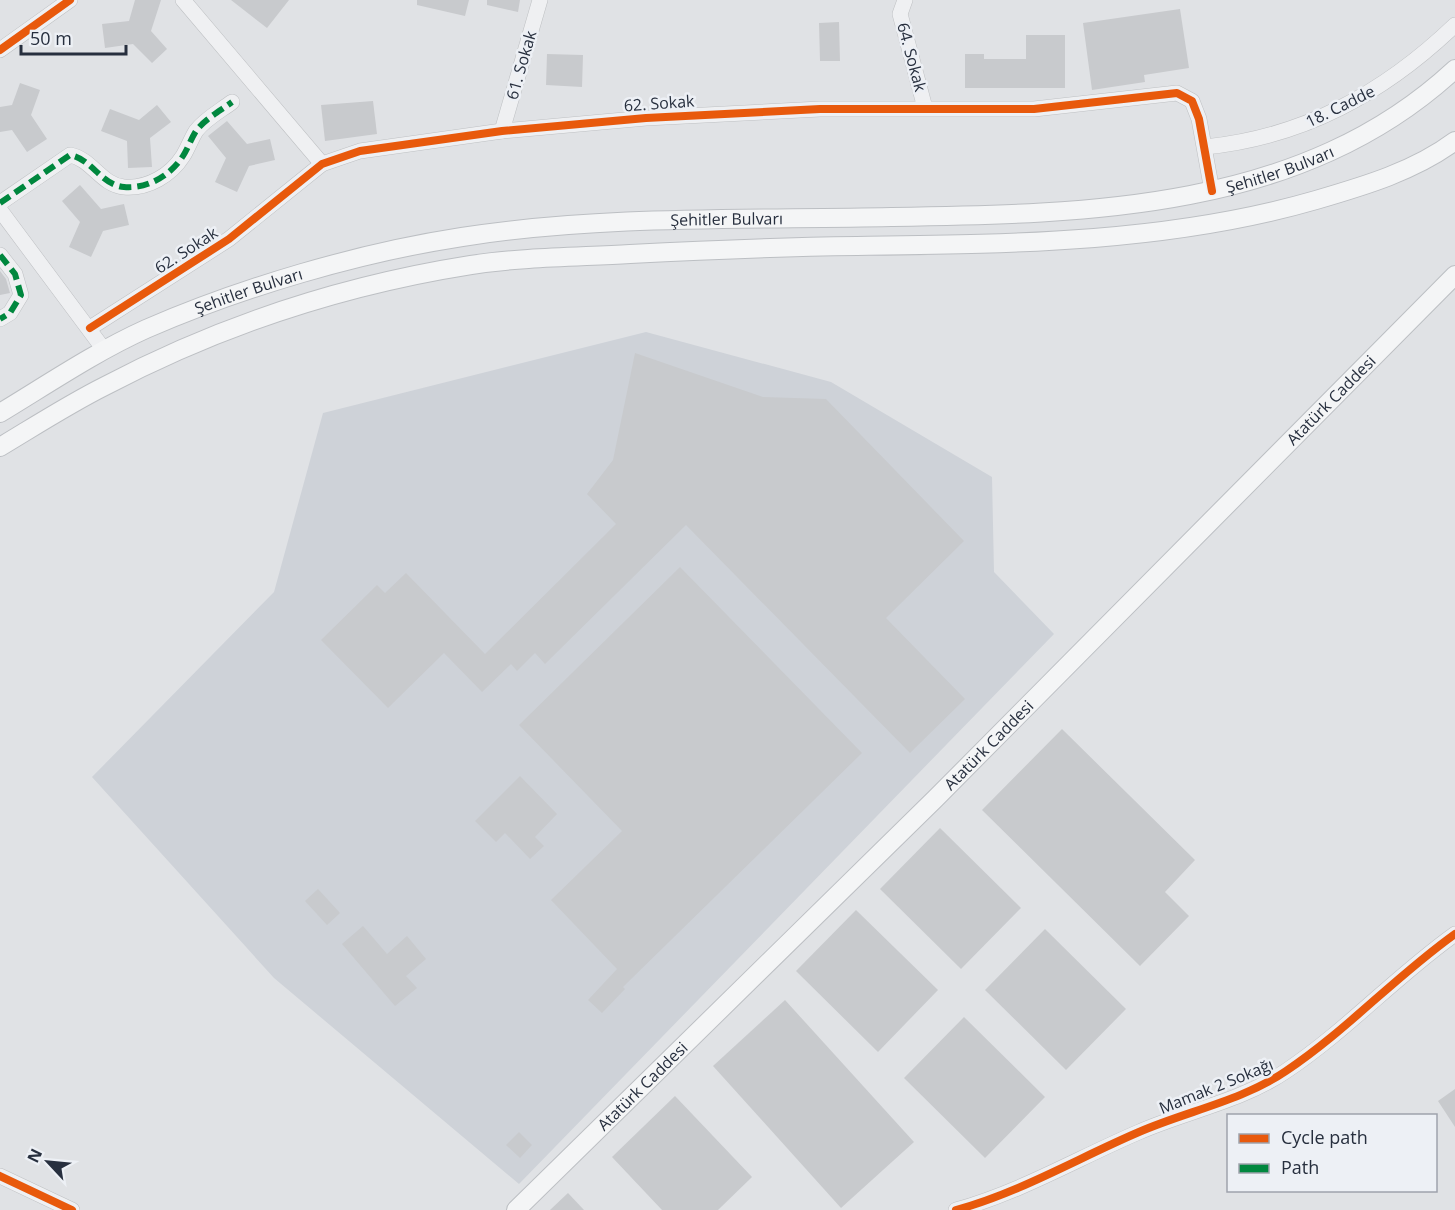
<svg xmlns="http://www.w3.org/2000/svg" width="1455" height="1210" font-family="'Open Sans',sans-serif">
	<rect width="100%" height="100%" fill="#e0e2e5"/>
	<!-- built -->
	<polygon fill="#ced2d8" points="646,332 831,382 992,477 994,572 1054,634 519,1184 274,978 92,777 274,592 323,413"/>
	<!-- building -->
	<g fill="#c8cacd">
		<polygon points="135,0 161,0 151,31 167,49 152,63 133,44 105,48 102,24 129,21"/>
		<polygon points="231,0 289,0 267,28"/>
		<polygon points="417,0 469,0 465,16 417,5"/>
		<polygon points="487,0 520,0 518,12 487,5"/>
		<polygon points="1180,9 1189,68 1144,75 1145,82 1092,90 1083,23"/>
		<polygon points="839,22 840,61 820,61 819,23"/>
		<polygon points="1026,35 1065,35 1065,88 965,88 965,54 984,54 984,59 1026,59"/>
		<polygon points="547,54 583,55 582,87 546,85"/>
		<polygon points="20,83 40,90 31,115 47,139 27,152 12,130 0,132 0,107 12,105"/>
		<polygon points="373,101 377,134 325,141 321,105"/>
		<polygon points="157,105 171,122 150,138 152,167 128,168 127,141 101,131 110,109 139,120"/>
		<polygon points="227,121 247,144 270,139 275,160 249,166 237,192 215,182 226,158 208,136"/>
		<polygon points="80,185 101,209 124,204 129,225 103,231 91,257 69,247 80,222 62,201"/>
		<polygon points="0,271 6,279 10,293 0,295"/>
		<polygon points="635,353 763,397 826,399 964,541 886,618 965,699 910,753 686,525 545,664 535,653 517,671 511,664 482,692 444,653 388,708 321,640 377,585 385,593 406,573 485,654 616,524 587,494 613,460"/>
		<polygon points="680,567 862,753 623,987 625,989 602,1013 588,1000 617,969 551,900 622,831 519,725"/>
		<polygon points="1062,729 1195,860 1165,892 1189,916 1140,966 982,810"/>
		<polygon points="520,776 557,814 535,837 544,846 530,859 505,833 496,842 475,821"/>
		<polygon points="940,828 1021,908 961,969 880,889"/>
		<polygon points="318,889 340,913 327,925 305,901"/>
		<polygon points="856,910 938,990 878,1052 796,971"/>
		<polygon points="363,926 387,954 407,936 426,959 406,976 417,988 395,1006 342,944"/>
		<polygon points="1045,929 1126,1009 1066,1070 985,990"/>
		<polygon points="785,1000 914,1142 841,1208 713,1066"/>
		<polygon points="964,1017 1045,1097 985,1158 904,1078"/>
		<polygon points="1455,1089 1455,1127 1438,1101"/>
		<polygon points="675,1096 752,1177 718,1210 662,1210 612,1157"/>
		<polygon points="519,1132 532,1145 520,1158 506,1145"/>
		<polygon points="568,1193 584,1210 550,1210"/>
	</g>
	<g fill="none" stroke-linecap="round" stroke-linejoin="round">
		<!-- minor casing -->
		<g stroke="#bec0c3" stroke-width="16">
			<g id="minor">
				<polyline points="183,0 322,164"/>
				<polyline points="905,0 900,14 925,108"/>
				<polyline points="0,50 70,0"/>
				<polyline points="502,131 540,0"/>
				<path d="M1205,147c99,-10 179,-54 250,-122"/>
				<path d="M0,203l70,-48c22,4 31,30 54,32 24,2 47,-12 59,-31 5,-8 8,-17 13,-25 9,-12 24,-20 36,-29"/>
				<polyline points="0,210 105,351"/>
				<polyline points="0,255 15,274 21,295 10,313 0,319"/>
				<polyline points="90,328 229,239 322,164 360,151 502,131 646,118 820,109 1034,109 1177,93 1192,101 1199,119 1212,191"/>
				<polyline points="0,1176 72,1210"/>
				<path d="M956,1210c65,-18 122,-52 183,-78 48,-21 103,-31 147,-61 60,-40 110,-95 169,-137"/>
			</g>
		</g>
		<!-- major casing -->
		<g stroke="#bcbfc3" stroke-width="20">
			<g id="major">
				<path id="s1" d="M0,413c48,-29 95,-61 146,-84 97,-42 212,-76 316,-92 141,-22 287,-17 429,-20 197,-3 411,-6 564,-148"/>
				<path d="M0,447c35,-21 69,-43 105,-61 114,-60 239,-101 366,-121 52,-8 106,-8 159,-11 75,-4 151,-7 227,-8 153,-2 311,-3 459,-46 48,-14 99,-29 139,-59"/>
				<path id="s2" d="M516,1210l420,-412 519,-523"/>
			</g>
		</g>
		<!-- minor -->
		<use href="#minor" stroke="#eff0f2" stroke-width="15"/>
		<!-- major -->
		<use href="#major" stroke="#f4f5f6" stroke-width="18"/>
		<!-- quiet -->
		<g stroke="#00873e" stroke-width="6" stroke-dasharray="12 6" stroke-linecap="butt">
			<path d="M0,203l70,-48c22,4 31,30 54,32 24,2 47,-12 59,-31 5,-8 8,-17 13,-25 9,-12 24,-20 36,-29"/>
			<polyline points="0,255 15,274 21,295 10,313 0,319"/>
		</g>
		<!-- cycleway casing -->
		<g stroke="#edf0f5" stroke-width="11">
			<g id="cycleway">
				<polyline points="0,50 70,0"/>
				<polyline points="90,328 229,239 322,164 360,151 502,131 646,118 820,109 1034,109 1177,93 1192,101 1199,119 1212,191"/>
				<polyline points="0,1176 72,1210"/>
				<path d="M956,1210c65,-18 122,-52 183,-78 48,-21 103,-31 147,-61 60,-40 110,-95 169,-137"/>
			</g>
		</g>
		<!-- cycleway -->
		<use href="#cycleway" stroke="#e8590c" stroke-width="8"/>
	</g>
	<g text-anchor="middle" dominant-baseline="central" stroke-width="5" stroke-linejoin="round" paint-order="stroke">
		<!-- street labels -->
		<g font-size="16" fill="#272f3e" stroke="#edf0f5">
			<text transform="translate(912 57) rotate(75)">64. Sokak</text>
			<text transform="translate(521 65) rotate(-74)">61. Sokak</text>
			<text transform="translate(659 103) rotate(-4)">62. Sokak</text>
			<text transform="translate(1340 106) rotate(-26)">18. Cadde</text>
			<text stroke="none"><textPath href="#s1" startOffset="1322">Şehitler Bulvarı</textPath></text>
			<text stroke="none"><textPath href="#s1" startOffset="764">Şehitler Bulvarı</textPath></text>
			<text transform="translate(186 250) rotate(-33)">62. Sokak</text>
			<text stroke="none"><textPath href="#s1" startOffset="278">Şehitler Bulvarı</textPath></text>
			<text stroke="none"><textPath href="#s2" startOffset="1149">Atatürk Caddesi</textPath></text>
			<text stroke="none"><textPath href="#s2" startOffset="663">Atatürk Caddesi</textPath></text>
			<text stroke="none"><textPath href="#s2" startOffset="177">Atatürk Caddesi</textPath></text>
			<text transform="translate(1216 1086) rotate(-22)">Mamak 2 Sokağı</text>
		</g>
	</g>
	<!-- legend -->
	<rect x="1227" y="1114" width="210" height="78" fill="#edf0f5" stroke="#9ea3ac" stroke-width="1.5"/>
	<rect x="1239" y="1134" width="30" height="9" fill="#e8590c" stroke="#9ea3ac" stroke-width="1.5"/>
	<text x="1281" y="1144" font-size="18" fill="#272f3e">Cycle path</text>
	<rect x="1239" y="1164" width="30" height="9" fill="#00873e" stroke="#9ea3ac" stroke-width="1.5"/>
	<text x="1281" y="1174" font-size="18" fill="#272f3e">Path</text>
	<!-- north arrow -->
	<g transform="translate(48 1162) rotate(296)" stroke="#edf0f5" stroke-width="4.5" paint-order="stroke">
	<path d="M0-4.5L10 22L0 15L-10 22Z" fill="#272f3e"/>
	<text y="-9" font-size="16" font-weight="bold" text-anchor="middle" fill="#272f3e">N</text>
	</g>
	<!-- scale -->
	<path d="M21 45v9h105v-9" fill="none" stroke="#272f3e" stroke-width="3"/>
	<text x="30" y="45" font-size="18" fill="#272f3e" stroke="#edf0f5" stroke-width="4.5" paint-order="stroke">50 m</text>
</svg>
